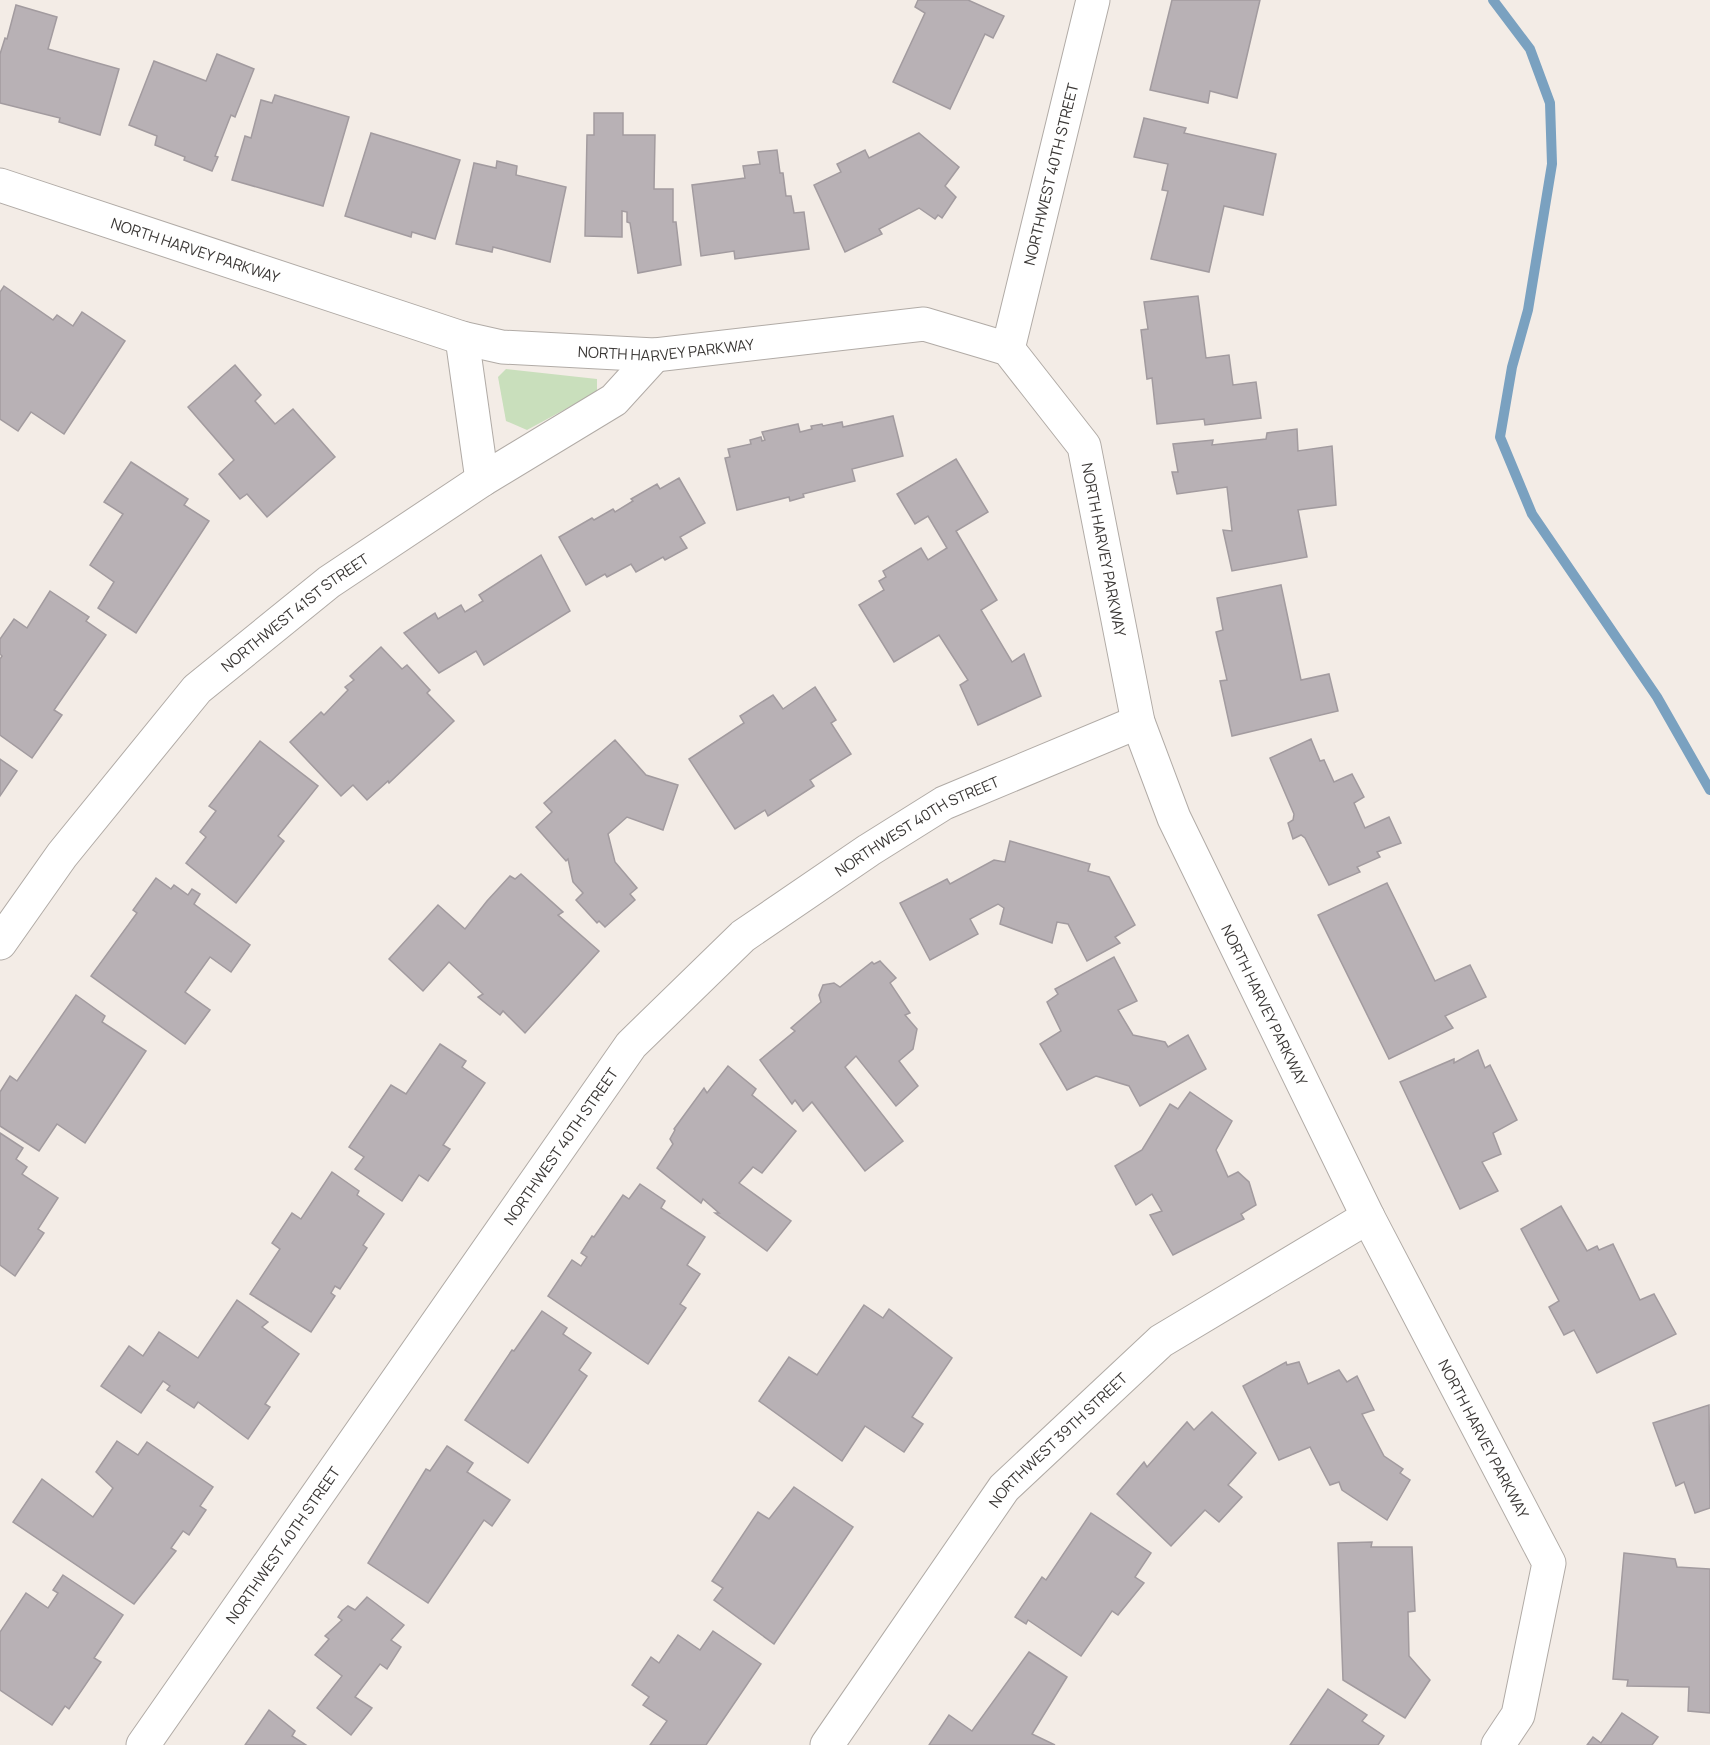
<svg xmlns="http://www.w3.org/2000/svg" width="1710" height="1745" font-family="Manrope,sans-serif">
	<rect width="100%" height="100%" fill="#f3ece6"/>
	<!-- green -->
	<polygon fill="#c9dfbc" points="506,369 597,379 597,392 527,430 506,421 498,377"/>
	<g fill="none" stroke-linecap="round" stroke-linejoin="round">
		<!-- stream -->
		<polyline stroke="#7aa1c0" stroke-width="10" points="1493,0 1530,49 1550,103 1552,164 1528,310 1512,367 1500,437 1532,514 1657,697 1710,790"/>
	</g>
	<!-- building -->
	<g fill="#b8b1b5" stroke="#a29b9f" stroke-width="1.5">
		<polygon points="918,0 968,0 1004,16 993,38 985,34 950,109 893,82 925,13 915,7"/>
		<polygon points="1172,0 1260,0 1237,98 1210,91 1208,103 1150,90"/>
		<polygon points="16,5 57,17 48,49 119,69 100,135 59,122 60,118 0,103 0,54 5,38 7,39"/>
		<polygon points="217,54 254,69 235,117 231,115 215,156 218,157 212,171 184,160 185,157 155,145 157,136 129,125 154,61 206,81"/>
		<polygon points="275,95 349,117 323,206 232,180 245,136 251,138 261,100 272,103"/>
		<polygon points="594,113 623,113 623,135 655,135 654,189 673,189 673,222 676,222 681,265 638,273 630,223 627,222 627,212 622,211 622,237 585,236 587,135 594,135"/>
		<polygon points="1144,118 1186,128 1184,133 1276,154 1263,215 1224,206 1209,272 1151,259 1168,191 1162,190 1168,164 1134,157"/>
		<polygon points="371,133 460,160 435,239 412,232 411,237 345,216"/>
		<polygon points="919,133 959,167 945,186 956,197 942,218 938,215 935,219 919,208 879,229 882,234 845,252 814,185 841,172 837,164 865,150 869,158"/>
		<polygon points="777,150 780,173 783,173 786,196 791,196 794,213 804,212 809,249 735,259 734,251 701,256 692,185 745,178 743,166 760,164 758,152"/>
		<polygon points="497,161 517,166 516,175 566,187 550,262 493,247 492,252 456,244 474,163 496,168"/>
		<polygon points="4,286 53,320 57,315 73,326 82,312 125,341 64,434 31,412 18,431 0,419 0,292"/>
		<polygon points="1198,296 1206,358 1229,355 1233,385 1256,382 1261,418 1205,425 1204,419 1157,424 1152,378 1147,379 1141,330 1148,329 1144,302"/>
		<polygon points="235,365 261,395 255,401 275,424 293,409 335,457 267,517 247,494 240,499 219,474 234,460 188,407"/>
		<polygon points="893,416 903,456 852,469 855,481 803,494 804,497 790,501 789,497 737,510 725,458 730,457 728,449 751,444 750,440 761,437 762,441 765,440 762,432 798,424 800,432 812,429 811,426 822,424 823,426 842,422 843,427"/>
		<polygon points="1297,429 1298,451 1332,446 1336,505 1298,510 1307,557 1232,571 1223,530 1232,531 1227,487 1177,494 1172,472 1178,472 1173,444 1213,440 1212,445 1266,439 1267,433"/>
		<polygon points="956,459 988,512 956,531 997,600 981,610 1012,662 1024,654 1041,696 978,725 960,685 968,680 939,635 894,662 859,605 884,590 879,581 886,577 883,571 921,548 928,560 947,548 928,516 915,524 897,494"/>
		<polygon points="131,462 188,499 184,505 209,521 136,633 98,608 114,582 90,565 123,514 104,502"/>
		<polygon points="679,478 705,523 680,537 687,548 665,560 663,557 636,572 631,564 607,577 605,574 586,585 559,537 592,518 594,520 613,509 615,512 633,501 631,499 657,484 660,489"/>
		<polygon points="541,555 570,611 484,665 476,651 439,673 404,633 435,613 438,619 461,605 465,612 483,601 479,595"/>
		<polygon points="1281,585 1301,680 1329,674 1338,711 1232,736 1220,681 1227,680 1216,632 1223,630 1217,598"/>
		<polygon points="50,591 89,617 86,621 106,635 54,710 62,715 32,758 0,735 0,659 2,656 0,654 0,639 14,619 27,628"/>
		<polygon points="381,647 402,669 407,665 430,690 427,693 454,721 389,783 388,781 367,800 353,785 341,796 290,742 321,712 324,715 348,690 345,687 354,680 350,676"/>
		<polygon points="815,687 836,720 831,723 851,754 810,780 814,786 768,816 765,810 735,829 689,759 744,723 740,716 773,695 783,709"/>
		<polygon points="1311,739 1320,761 1324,760 1334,782 1352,774 1364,797 1354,803 1365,828 1389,817 1401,843 1377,852 1380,857 1357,867 1360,872 1329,885 1305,838 1301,835 1293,839 1288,823 1293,820 1294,814 1270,758"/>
		<polygon points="615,740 646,775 678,785 663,830 627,817 608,834 615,862 637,888 630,894 635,900 605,927 599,921 597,923 576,900 583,893 573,882 568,859 566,861 536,827 552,812 544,803"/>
		<polygon points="260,741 318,786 278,836 284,841 236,903 186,863 206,837 200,832 216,811 209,806"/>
		<polygon points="0,759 17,771 0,796"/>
		<polygon points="1010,841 1090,864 1088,871 1109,877 1135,925 1115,937 1120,943 1087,961 1068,924 1057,922 1052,943 1000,924 1004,908 998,904 970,919 978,934 930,960 900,903 947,879 950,884 994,860 1005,862"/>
		<polygon points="521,874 563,912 558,915 599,951 525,1033 503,1011 500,1015 478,997 483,994 449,962 423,991 389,959 438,905 465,929 487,901 510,876 515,879"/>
		<polygon points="156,878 171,889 174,885 188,895 192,889 200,894 194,904 250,945 231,972 210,957 185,992 210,1010 185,1044 91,976 137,913 133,910"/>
		<polygon points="1387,883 1435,981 1470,965 1486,997 1445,1016 1453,1028 1389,1059 1318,915"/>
		<polygon points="1114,957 1137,1001 1118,1010 1133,1035 1165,1042 1168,1047 1188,1035 1206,1069 1140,1106 1129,1086 1096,1076 1067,1090 1040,1044 1061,1031 1047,1002 1058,994 1055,989"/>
		<polygon points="880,961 896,978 890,983 910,1013 905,1015 917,1029 913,1049 899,1061 918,1086 896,1106 856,1056 845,1067 903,1141 865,1171 812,1102 803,1111 795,1100 792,1104 760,1060 795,1031 791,1028 821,1002 819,995 823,985 834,983 840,987 872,962 874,964"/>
		<polygon points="76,995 105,1016 102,1022 146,1051 85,1143 57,1124 39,1151 0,1126 0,1092 10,1076 17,1081"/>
		<polygon points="440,1044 466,1061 462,1067 485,1083 443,1145 450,1149 428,1181 419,1175 402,1201 355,1169 364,1157 349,1147 391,1085 406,1094"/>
		<polygon points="1478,1050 1485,1068 1490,1065 1517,1120 1493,1133 1501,1154 1482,1162 1498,1191 1460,1209 1400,1082 1454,1059 1454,1063"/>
		<polygon points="728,1066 756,1089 752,1095 796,1131 762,1173 753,1167 739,1183 791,1221 767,1251 715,1213 719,1213 703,1199 701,1203 657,1168 673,1144 670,1139 675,1130 674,1129 704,1088 707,1093"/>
		<polygon points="1190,1092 1232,1121 1216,1150 1228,1177 1238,1172 1249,1182 1256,1205 1241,1214 1244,1219 1173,1255 1150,1215 1162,1211 1152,1194 1136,1205 1115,1166 1142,1150 1170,1104 1178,1109"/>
		<polygon points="0,1133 23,1148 16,1159 27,1167 22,1174 58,1198 38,1229 44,1233 15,1276 0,1265"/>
		<polygon points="332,1172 359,1191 357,1195 384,1214 363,1245 367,1248 340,1289 335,1286 331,1293 335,1296 311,1332 250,1294 280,1249 272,1243 292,1213 301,1219"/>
		<polygon points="640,1184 665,1201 661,1208 705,1237 687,1265 700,1274 680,1304 686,1308 648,1364 548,1296 572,1260 581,1266 587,1257 581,1253 592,1236 594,1237 623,1195 629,1199"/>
		<polygon points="1561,1206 1587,1251 1597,1246 1599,1250 1613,1244 1640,1300 1654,1294 1676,1334 1597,1373 1574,1330 1564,1335 1549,1307 1559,1301 1521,1229"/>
		<polygon points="237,1300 268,1322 262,1327 299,1354 265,1404 270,1407 248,1439 198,1402 194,1408 167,1390 170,1386 163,1381 141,1413 101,1386 129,1346 143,1356 159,1332 198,1358"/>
		<polygon points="864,1305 883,1318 889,1309 952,1358 912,1417 923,1424 904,1452 865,1426 842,1461 759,1401 789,1357 817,1375"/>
		<polygon points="542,1311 567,1328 563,1334 591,1353 579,1370 587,1376 528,1463 465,1420 512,1350 514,1351"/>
		<polygon points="1286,1362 1287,1365 1299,1362 1308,1384 1339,1370 1347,1382 1357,1376 1374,1410 1362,1414 1384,1456 1403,1469 1400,1473 1410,1480 1387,1520 1342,1490 1339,1482 1330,1485 1310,1447 1279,1460 1243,1386"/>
		<polygon points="1709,1405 1710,1508 1695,1513 1684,1482 1676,1486 1653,1423"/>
		<polygon points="1212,1412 1256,1453 1228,1485 1242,1497 1219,1522 1205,1510 1171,1546 1117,1494 1144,1462 1147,1467 1187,1422 1194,1430"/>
		<polygon points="117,1441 138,1455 147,1442 213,1487 200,1506 206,1510 189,1535 183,1531 171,1548 176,1551 134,1604 13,1522 42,1479 93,1517 113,1488 96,1472"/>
		<polygon points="447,1446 473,1463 467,1472 510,1500 492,1526 484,1520 428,1603 368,1563 426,1469 430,1471"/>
		<polygon points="794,1487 853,1527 774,1644 714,1600 723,1588 712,1581 758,1512 769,1519"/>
		<polygon points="1091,1513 1151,1553 1135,1577 1144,1583 1118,1615 1112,1611 1081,1656 1028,1620 1026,1624 1015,1617 1042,1577 1046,1580"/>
		<polygon points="1372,1542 1371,1547 1412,1547 1415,1611 1408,1612 1409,1656 1430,1680 1405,1718 1343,1680 1338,1543"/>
		<polygon points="1624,1553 1675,1559 1677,1567 1710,1569 1710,1713 1688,1711 1689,1687 1627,1686 1628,1680 1613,1679"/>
		<polygon points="63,1575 123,1615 94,1658 101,1662 69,1709 65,1706 52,1725 0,1690 0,1632 26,1593 48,1608 58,1593 53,1590"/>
		<polygon points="367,1597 404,1625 391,1640 401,1647 387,1669 380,1664 355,1697 372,1708 351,1735 317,1708 342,1676 315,1655 329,1639 325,1636 342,1620 338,1617 342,1611 348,1606 355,1610"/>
		<polygon points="713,1631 761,1664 706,1745 650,1745 667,1721 643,1705 649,1697 632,1685 651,1657 659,1663 678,1635 700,1650"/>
		<polygon points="1029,1652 1067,1677 1032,1734 1055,1745 929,1745 949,1715 972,1731"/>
		<polygon points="1328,1689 1367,1715 1362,1721 1384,1736 1378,1745 1290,1745"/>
		<polygon points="269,1710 295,1731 292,1736 306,1745 245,1745"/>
		<polygon points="1622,1713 1658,1737 1652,1745 1587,1745 1593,1737 1601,1743"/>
	</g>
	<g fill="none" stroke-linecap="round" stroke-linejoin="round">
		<!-- minor casing -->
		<g stroke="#b1aba6" stroke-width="35">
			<g id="minor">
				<path id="s1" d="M0,185l462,153 40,9 153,8 269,-31 84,25 76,97 54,276 36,96 194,399 181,346 -31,152 -20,30"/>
				<polyline points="462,338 482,480"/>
				<path id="s2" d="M1008,349l85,-349"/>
				<path id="s3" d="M0,943l62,-88 135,-166 132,-107 153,-102 132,-80 41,-45"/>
				<path id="s4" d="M143,1745l488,-700 112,-109 126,-86 75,-47 194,-81"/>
				<path id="s5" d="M827,1745l177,-257 157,-147 207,-124"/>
			</g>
		</g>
		<!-- minor -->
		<use href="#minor" stroke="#fff" stroke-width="33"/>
	</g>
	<g text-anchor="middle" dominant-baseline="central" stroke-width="4.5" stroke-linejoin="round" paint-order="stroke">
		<!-- street labels -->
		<g font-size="15" fill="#3a3735" stroke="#fff">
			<text stroke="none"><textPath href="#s2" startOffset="180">NORTHWEST 40TH STREET</textPath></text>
			<text stroke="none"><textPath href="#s1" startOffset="206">NORTH HARVEY PARKWAY</textPath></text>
			<text stroke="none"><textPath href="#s1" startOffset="692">NORTH HARVEY PARKWAY</textPath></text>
			<text stroke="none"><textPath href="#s1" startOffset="1268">NORTH HARVEY PARKWAY</textPath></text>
			<text stroke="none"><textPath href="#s3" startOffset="446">NORTHWEST 41ST STREET</textPath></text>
			<text stroke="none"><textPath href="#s4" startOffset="1216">NORTHWEST 40TH STREET</textPath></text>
			<text stroke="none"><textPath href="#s1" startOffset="1754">NORTH HARVEY PARKWAY</textPath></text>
			<text stroke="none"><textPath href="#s4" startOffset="730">NORTHWEST 40TH STREET</textPath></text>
			<text stroke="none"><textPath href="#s1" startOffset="2240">NORTH HARVEY PARKWAY</textPath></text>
			<text stroke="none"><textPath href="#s5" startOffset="384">NORTHWEST 39TH STREET</textPath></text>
			<text stroke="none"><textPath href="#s4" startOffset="244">NORTHWEST 40TH STREET</textPath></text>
		</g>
	</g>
</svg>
